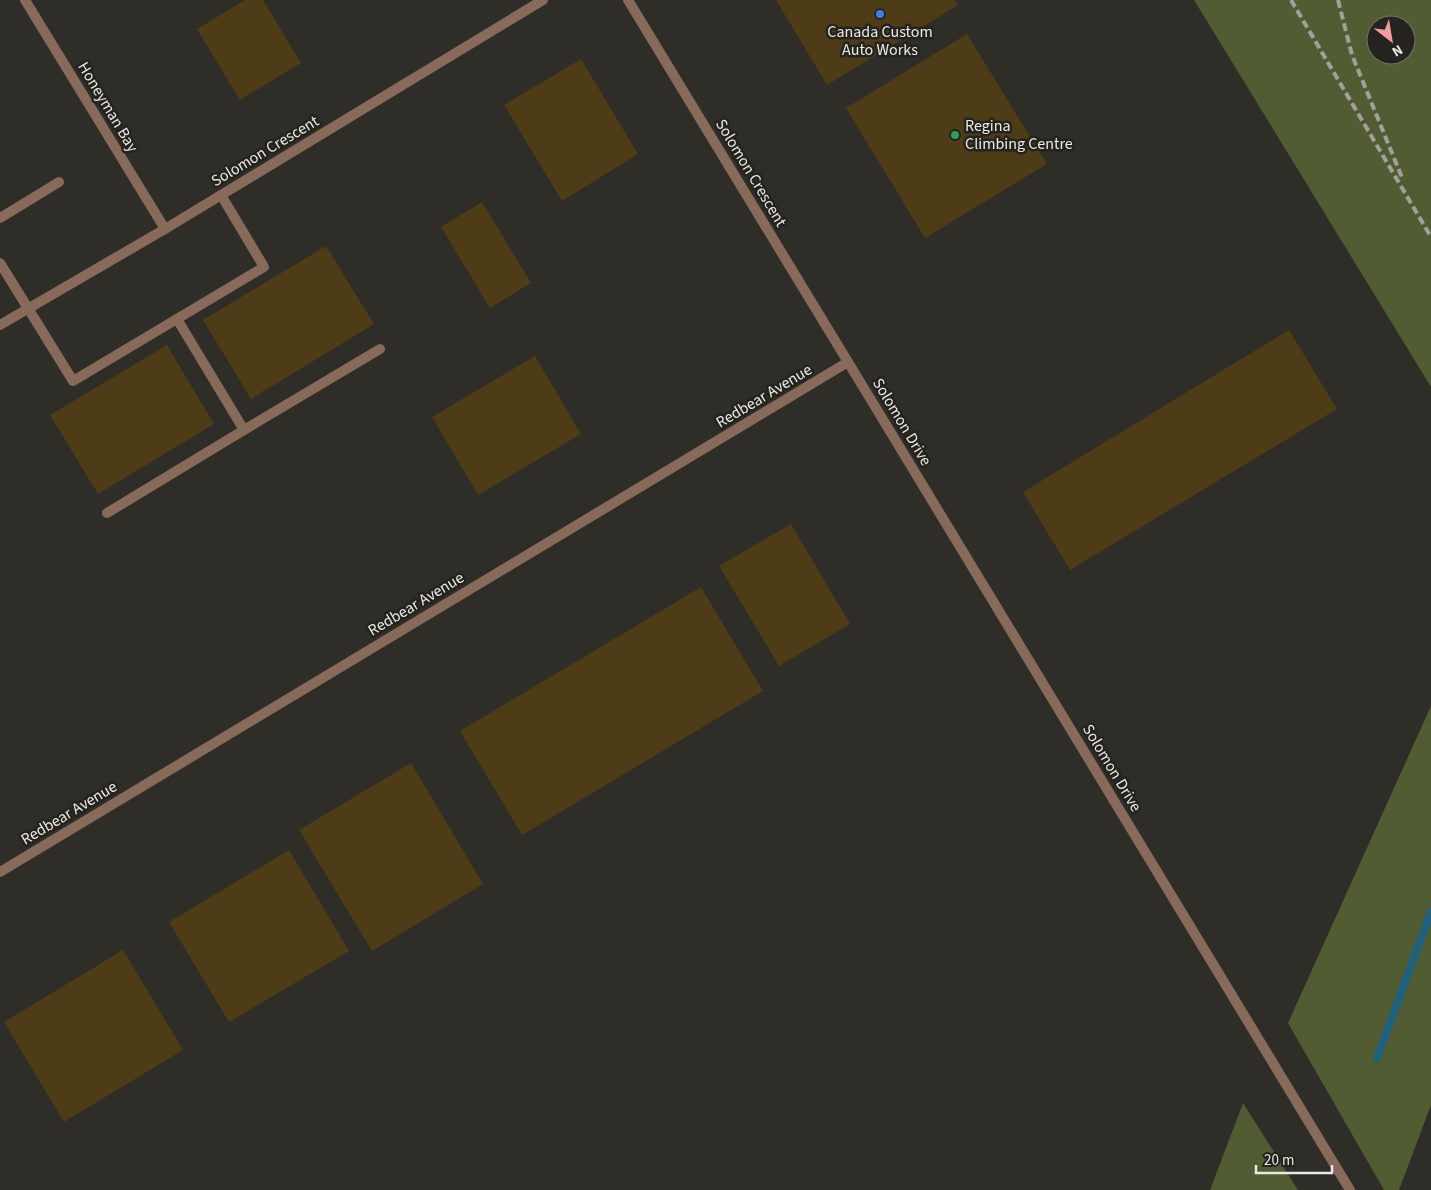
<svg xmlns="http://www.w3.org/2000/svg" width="1431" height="1190" font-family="'Source Sans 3',sans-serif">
	<rect width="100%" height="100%" fill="#2f2d28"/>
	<!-- green -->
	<g fill="#515c32" fill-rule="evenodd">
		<path d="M1194,0h237v387zM1376,25h30v30h-30z"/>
		<polygon points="1431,706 1431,1105 1399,1190 1384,1190 1288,1023"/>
		<polygon points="1243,1103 1298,1190 1210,1190"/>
	</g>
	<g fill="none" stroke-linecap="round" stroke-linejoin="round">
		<!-- stream -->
		<polyline stroke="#20627e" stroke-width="8" points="1377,1058 1431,912"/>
	</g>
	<!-- building -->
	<g fill="#4d3c16">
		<polygon points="245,0 263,0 301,63 240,100 197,29"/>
		<polygon points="776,0 955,0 958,5 827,85"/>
		<polygon points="967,34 1047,164 925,238 846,108"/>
		<polygon points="581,59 638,154 562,201 504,105"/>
		<polygon points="482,202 531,283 490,308 441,227"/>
		<polygon points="326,246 374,324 251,399 203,320"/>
		<polygon points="1289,330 1337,409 1070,570 1023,492"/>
		<polygon points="167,345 214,424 98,494 50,415"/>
		<polygon points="535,356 581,434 478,495 432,417"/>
		<polygon points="791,524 850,624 779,666 719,566"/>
		<polygon points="701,587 763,691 522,835 460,731"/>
		<polygon points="411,763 483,884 372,951 299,830"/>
		<polygon points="289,850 349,951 229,1022 169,922"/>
		<polygon points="123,950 183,1050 64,1122 4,1022"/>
	</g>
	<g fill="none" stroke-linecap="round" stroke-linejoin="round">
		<!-- service -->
		<g stroke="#876a59" stroke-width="10">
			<polyline points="0,218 59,182"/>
			<polyline points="0,263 73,381 264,267 221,195"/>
			<polyline points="177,319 244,430 380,349"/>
			<polyline points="107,513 244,430"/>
		</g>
		<!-- minor -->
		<g stroke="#876a59" stroke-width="10">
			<polyline points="25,0 165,229"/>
			<polyline points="628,0 848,362"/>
			<polyline points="0,325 165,229 543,0"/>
		</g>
		<!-- tertiary -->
		<polyline stroke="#876a59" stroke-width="10" points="0,872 848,362 1350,1190"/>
		<!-- rail -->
		<g stroke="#a2a09c" stroke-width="4" stroke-dasharray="8 4" stroke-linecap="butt">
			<polyline points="1291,0 1431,237"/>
			<polyline points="1338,0 1352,55 1403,180"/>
		</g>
	</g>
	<!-- markers -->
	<circle fill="#3f7fe0" stroke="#25231e" stroke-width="2" cx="880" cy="14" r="5"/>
	<circle fill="#2e9e5b" stroke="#25231e" stroke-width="2" cx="955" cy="135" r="5"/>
	<g text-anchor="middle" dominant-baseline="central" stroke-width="5" stroke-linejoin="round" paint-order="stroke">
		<!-- poi labels -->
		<g font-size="16" fill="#eae9e5" stroke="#25231e">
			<text x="880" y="32">Canada Custom<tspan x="880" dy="18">Auto Works</tspan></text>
			<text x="965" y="126" text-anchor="start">Regina<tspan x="965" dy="18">Climbing Centre</tspan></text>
		</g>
		<!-- street labels -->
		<g font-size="16" fill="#eae9e5" stroke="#25231e">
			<text transform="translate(108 107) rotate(59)">Honeyman Bay</text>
			<text transform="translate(265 151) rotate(-31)">Solomon Crescent</text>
			<text transform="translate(751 173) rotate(59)">Solomon Crescent</text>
			<text transform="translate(764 396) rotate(-31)">Redbear Avenue</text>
			<text transform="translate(902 422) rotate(59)">Solomon Drive</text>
			<text transform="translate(416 604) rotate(-31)">Redbear Avenue</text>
			<text transform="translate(1112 768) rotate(59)">Solomon Drive</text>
			<text transform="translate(69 813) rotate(-31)">Redbear Avenue</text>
		</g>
	</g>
	<!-- north arrow -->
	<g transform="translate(1391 40) rotate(149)"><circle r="24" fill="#25231e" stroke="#74726e"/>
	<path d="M0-4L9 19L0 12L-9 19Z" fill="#f49aa5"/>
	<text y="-8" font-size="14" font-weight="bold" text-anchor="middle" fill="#eae9e5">N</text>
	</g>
	<!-- scale -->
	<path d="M1256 1165v8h76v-8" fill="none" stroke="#eae9e5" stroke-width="2.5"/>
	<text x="1264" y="1165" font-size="15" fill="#eae9e5" stroke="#25231e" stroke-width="4" paint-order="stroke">20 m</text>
</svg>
